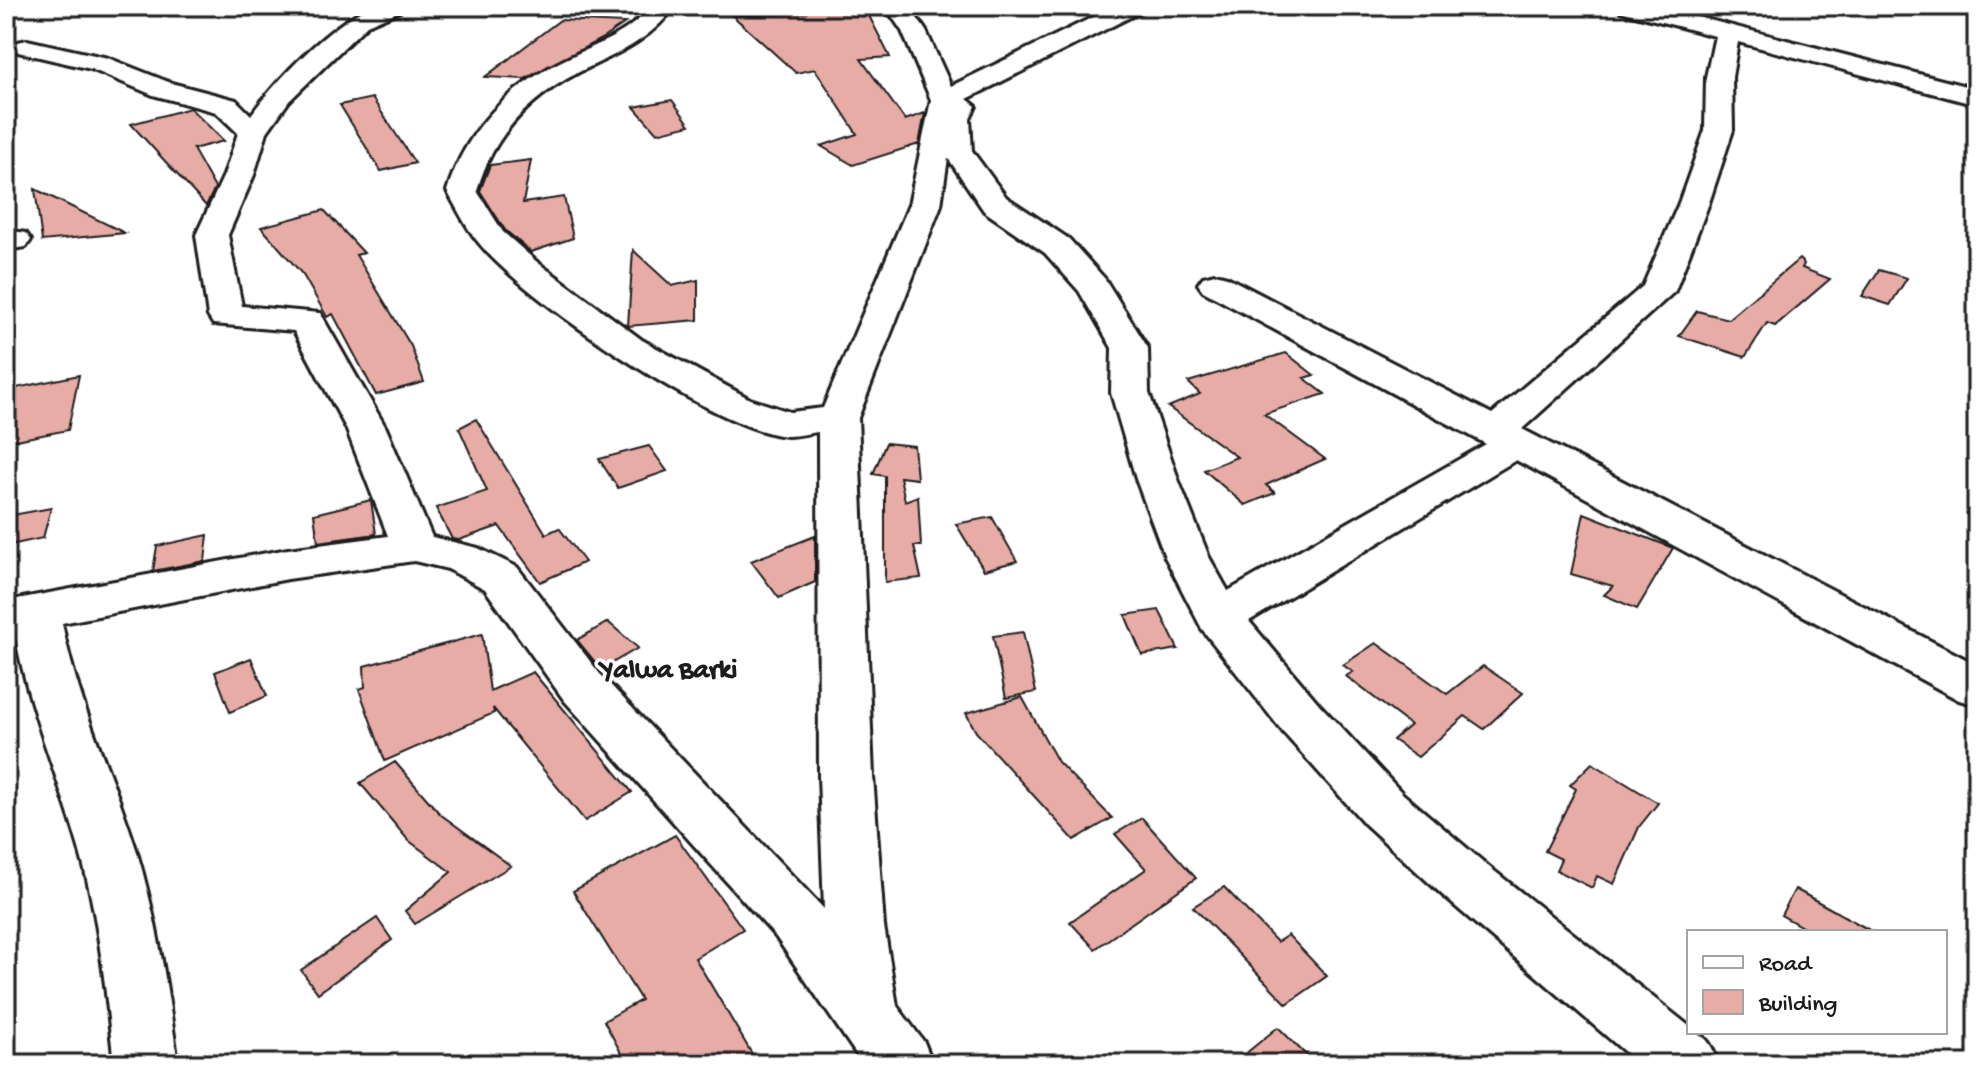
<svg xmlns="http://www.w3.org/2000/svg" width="1983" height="1070" font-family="'Gochi Hand',sans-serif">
	<rect width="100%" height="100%" fill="#fff"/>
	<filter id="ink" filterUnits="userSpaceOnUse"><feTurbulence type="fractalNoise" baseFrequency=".0125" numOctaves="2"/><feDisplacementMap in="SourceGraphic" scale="16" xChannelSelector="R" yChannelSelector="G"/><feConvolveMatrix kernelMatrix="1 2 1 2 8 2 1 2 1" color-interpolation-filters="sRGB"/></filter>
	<g filter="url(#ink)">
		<!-- building -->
		<g fill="#e7aca6" stroke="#1c1c1c" stroke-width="2">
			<polygon points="803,6 864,6 890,57 861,59 905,120 925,113 919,144 853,165 821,146 857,134 815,69 796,73 733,16 807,12"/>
			<polygon points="560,20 625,23 603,38 525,79 485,77"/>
			<polygon points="372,98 386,119 415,163 381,171 340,105"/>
			<polygon points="672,100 690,125 657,133 634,107"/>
			<polygon points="190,108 224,141 193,149 215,188 206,206 131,124"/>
			<polygon points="531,160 523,203 564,197 573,238 531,252 505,230 480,191 490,165"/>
			<polygon points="35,189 125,233 42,241"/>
			<polygon points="324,210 364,253 356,255 411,346 424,382 376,395 333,314 327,317 303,275 261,227"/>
			<polygon points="633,250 672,286 698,280 698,320 628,326"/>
			<polygon points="1799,259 1804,264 1802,268 1830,279 1775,326 1767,323 1745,357 1679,336 1697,311 1728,319"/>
			<polygon points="1879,270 1907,278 1890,305 1862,296"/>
			<polygon points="1286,353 1314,375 1304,378 1325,394 1264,414 1325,459 1266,485 1275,493 1245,505 1204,470 1237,457 1168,407 1200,394 1188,382"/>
			<polygon points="79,375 68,430 6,442 6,415 16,388"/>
			<polygon points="476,419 546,534 559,528 585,562 540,582 499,526 459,540 452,539 436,508 487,491 459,428"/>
			<polygon points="886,443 914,446 917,479 900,477 905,501 918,496 921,546 914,546 921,578 885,582 885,476 873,474"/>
			<polygon points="649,446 667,471 618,488 599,459"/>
			<polygon points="371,500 376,534 318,542 314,514"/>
			<polygon points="51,508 43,538 6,546 12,515"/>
			<polygon points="1584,513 1673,548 1637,609 1604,595 1613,586 1571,574"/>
			<polygon points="992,517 1017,561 984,570 956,524"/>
			<polygon points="208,535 205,561 153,571 157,546"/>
			<polygon points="815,536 815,582 779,598 751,561"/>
			<polygon points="1159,610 1178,649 1142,655 1125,615"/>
			<polygon points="608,622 638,648 605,667 599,667 577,640"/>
			<polygon points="1023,632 1036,692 1006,698 993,636"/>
			<polygon points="482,634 490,691 533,672 632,792 585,821 493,708 494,713 385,761 359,689 365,687 364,666"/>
			<polygon points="1376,643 1447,694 1483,666 1523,693 1484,729 1465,716 1418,757 1393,740 1410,725 1346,676 1353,672 1343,665"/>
			<polygon points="251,658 267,696 230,712 215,672"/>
			<polygon points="1022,697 1058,762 1112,818 1074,840 976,732 966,713"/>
			<polygon points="395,762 440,814 511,866 415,924 405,911 451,872 408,840 360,783"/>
			<polygon points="1592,763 1658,803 1639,827 1614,884 1597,876 1592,888 1556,870 1561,859 1545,851 1576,789 1570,785"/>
			<polygon points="1142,818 1196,878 1095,949 1070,922 1146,869 1115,834"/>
			<polygon points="675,835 743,929 695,958 758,1064 627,1064 604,1021 641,1000 573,891"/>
			<polygon points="1224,887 1277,942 1288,935 1327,976 1287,1004 1193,907"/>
			<polygon points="1795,889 1873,932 1811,932 1781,915"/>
			<polygon points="377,918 392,940 318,993 301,970"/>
			<polygon points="1278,1027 1315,1064 1233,1064"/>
		</g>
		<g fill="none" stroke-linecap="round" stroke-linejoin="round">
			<!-- street casing -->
			<g stroke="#1c1c1c" stroke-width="6">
				<g id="street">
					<path d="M372,6h32l-4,5 -33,14 -78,76 -22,31 -13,43 -26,60 14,71 78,7 66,115 46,109 46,11 39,19 83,107 224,235 -5,-133 -1,-344c-9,1 -20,4 -30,4 -69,-3 -265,-138 -309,-193 -13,-15 -22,-35 -32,-52 19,-62 63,-106 121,-133 30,-14 62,-25 83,-52h24c-25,35 -59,48 -96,66 -50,26 -87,64 -102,119l26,41 34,30 105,78 108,59 40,13 33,-4 86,-203 22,-105 -29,-69 -17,-25h24l17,25 25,55 165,-80h30l-4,5 -175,88 9,7 -6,13 2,32 34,46 63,42 36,40 43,69 1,45 29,86 31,78 19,34 258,-147 -283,-153 -5,-7 5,-7 12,-3 12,3 265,137 151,-128 36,-83 26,-73 1,-53 9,-41 -95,-25 -4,-5h39l322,83v16l-239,-63 -6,35 1,53 -24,73 -34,88 -153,138 455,236v40l-18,-5 -443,-240 -267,161 70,83 84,90 85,72 201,160v6c18,0 24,17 30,32h-80l-191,-164 -83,-76 -82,-92 -81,-103 -37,-72 -29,-78 -25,-86 1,-45 -33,-57 -34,-38 -61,-42 -36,-53 -7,47 -83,213 15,358 11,150 13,80 27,36 9,22h-70l-87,-127 -212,-237 -79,-111 -37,-20 -34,-8 -126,18 -226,44c15,79 50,150 74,226 21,69 32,143 42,215h-64c-8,-72 -15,-147 -35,-216 -21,-73 -52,-142 -64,-216l-9,1v-32l282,-52 100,-13 -42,-108 -52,-97 -81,-7 -5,-8 -12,-81 28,-60 14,-42 -22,-21 -63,-17 -62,-26 -73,-17 -3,-5 3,-5 9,-2 81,18 63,25 65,17 15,15c26,-36 80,-92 121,-109z"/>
					<polygon points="6,230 26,233 31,240 26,247 6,250"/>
				</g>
			</g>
			<!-- street -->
			<use href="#street" fill="#fff" fill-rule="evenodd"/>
		</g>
	</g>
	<g text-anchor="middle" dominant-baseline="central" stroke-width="7" stroke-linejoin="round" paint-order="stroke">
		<!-- quarter labels -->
		<g font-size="28" font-weight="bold" fill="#1c1c1c" stroke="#fff">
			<text x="669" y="671">Yalwa Barki</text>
		</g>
	</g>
	<!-- margin -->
	<rect width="1983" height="1070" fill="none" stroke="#fff" stroke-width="32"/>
	<rect x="16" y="16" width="1951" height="1038" fill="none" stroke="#1c1c1c" stroke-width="3" filter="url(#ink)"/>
	<!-- legend -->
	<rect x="1687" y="930" width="260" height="104" fill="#ffffff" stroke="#a4a4a4" stroke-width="2"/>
	<rect x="1703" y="956" width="40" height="12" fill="#ffffff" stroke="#a4a4a4" stroke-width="2"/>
	<text x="1759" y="970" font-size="24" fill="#1c1c1c">Road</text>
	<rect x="1703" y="990" width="40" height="24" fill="#e7aca6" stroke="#a4a4a4" stroke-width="2"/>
	<text x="1759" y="1010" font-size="24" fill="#1c1c1c">Building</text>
</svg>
